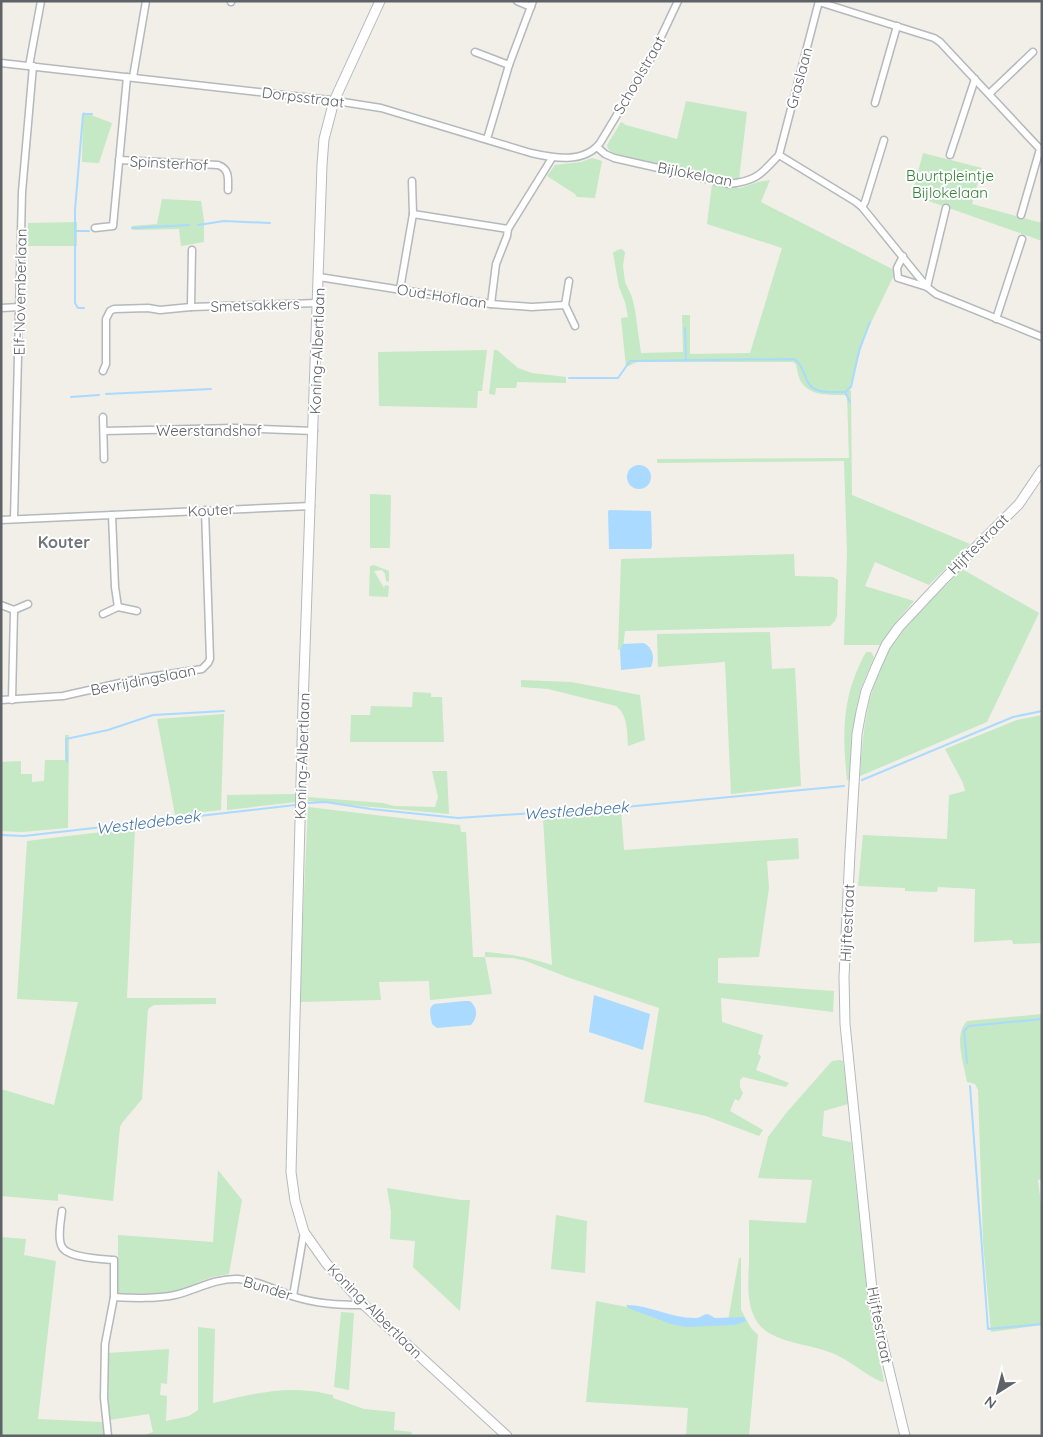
<svg xmlns="http://www.w3.org/2000/svg" width="1043" height="1437" font-family="Quicksand,sans-serif">
	<rect width="100%" height="100%" fill="#f1efe8"/>
	<!-- green -->
	<g fill="#c5e8c5">
		<polygon points="686,101 747,112 739,179 727,179 613,153 608,149 607,145 621,122 626,125 677,139"/>
		<polygon points="83,112 112,123 99,163 82,162"/>
		<polygon points="923,153 982,168 972,204 1042,223 1042,241 912,195"/>
		<polygon points="592,158 602,161 595,198 577,197 575,194 547,176 555,165 581,162"/>
		<path d="M770,180l-9,22 135,69 -31,64 -16,55 2,1 1,104 118,49 -41,41 -54,-23 -10,24 49,15 -17,20 -16,24h-37l3,-92 -3,-92 -187,2v-4l192,-1 -2,-63c-16,0 -38,2 -47,-15 -2,-5 -3,-11 -4,-16l-3,-2h-156l-11,5 -5,-49 7,-1 -3,-15 -6,-15 -6,-34 4,-3 5,-1 3,3 -2,14 2,16 7,15 3,13 6,43 42,-1 -1,-37h8v39l60,-1 32,-105 -75,-24 5,-40 28,4 18,-6z"/>
		<polygon points="162,199 201,201 204,220 204,242 181,246 179,229 132,230 132,226 157,224"/>
		<polygon points="77,222 77,246 28,246 28,223"/>
		<polygon points="487,350 482,391 478,391 477,408 379,406 378,352"/>
		<polygon points="494,350 497,350 518,368 532,373 566,377 566,383 517,382 516,388 496,388 495,395 489,394"/>
		<polygon points="370,494 391,495 390,548 370,548"/>
		<polygon points="794,554 795,576 833,577 838,580 837,616 835,621 830,626 625,631 623,649 618,650 621,559"/>
		<polygon points="374,565 389,571 389,582 386,581 385,574 382,570 374,571 384,588 385,585 389,586 388,597 369,596 370,566"/>
		<path d="M962,569l77,44 -52,109 -127,54c3,-50 9,-102 41,-144 18,-23 41,-42 61,-63z"/>
		<polygon points="770,632 772,669 795,668 801,786 731,794 725,662 658,667 657,634"/>
		<path d="M866,652h5l3,5 -13,31 -5,21 -6,72 -3,-1c-5,-48 -5,-85 19,-128z"/>
		<path d="M521,680l50,2 69,13 5,45 -17,6c-1,-14 0,-31 -12,-40l-68,-17 -27,-2z"/>
		<polygon points="413,692 431,693 431,697 442,697 444,742 350,742 351,715 370,715 371,706 412,707"/>
		<polygon points="224,714 221,810 175,815 157,719"/>
		<polygon points="1042,715 1042,943 1013,944 1012,940 974,942 975,889 938,887 937,892 905,891 905,888 858,886 863,835 947,839 949,795 965,791 963,783 945,749 1017,720"/>
		<polygon points="65,735 69,735 68,828 22,832 1,831 1,762 21,761 21,774 32,774 32,782 44,781 45,760 65,760"/>
		<polygon points="432,771 447,771 449,814 307,801 307,797 383,803 394,806 435,807 438,797"/>
		<polygon points="297,794 296,802 227,810 227,795"/>
		<path d="M308,807l152,18 1,7h5l7,125h12v-5c26,2 43,5 67,13l-9,-147 78,-7 3,39 174,-12 1,21 -32,2 2,27 -10,69 -41,1v25l116,8 -1,21 -112,-14 1,24 41,13 -5,19 3,2 -5,14 33,13 -3,4 -43,-10 -3,3v7l3,6 -4,8 -4,-2 -5,12 33,19 -4,6 -53,-20 -62,-14 15,-94 -92,-31 -41,-16 -13,-3 -28,-1 7,37 -62,6 -1,-19 -50,1 2,18 -82,2z"/>
		<polygon points="135,828 127,998 216,998 216,1004 154,1005 148,1009 142,1099 122,1123 120,1127 113,1201 58,1194 58,1201 1,1196 1,1089 54,1105 78,1002 17,999 27,841"/>
		<path d="M1042,1014v165l-4,1 4,33v112l-51,7 -8,-90 -5,-152 -3,-6 -8,-2c-3,-18 -14,-47 0,-61z"/>
		<path d="M840,1060l3,1 5,43 -24,7 -2,25 29,6 18,167 15,72 -2,1c-17,-7 -32,-22 -50,-29 -20,-8 -44,-9 -63,-20 -24,-15 -21,-46 -20,-71 0,-14 0,-28 0,-42l57,3 6,-43 -54,-2 10,-41 19,-25 45,-51z"/>
		<polygon points="218,1170 242,1200 229,1274 212,1277 170,1293 118,1294 118,1235 213,1242"/>
		<polygon points="387,1188 461,1200 470,1200 460,1311 413,1267 415,1241 390,1239 391,1212"/>
		<polygon points="556,1215 587,1221 585,1273 551,1269"/>
		<polygon points="1,1237 26,1239 24,1255 56,1261 38,1419 102,1422 104,1436 1,1436"/>
		<polygon points="739,1258 741,1258 741,1310 751,1328 758,1335 749,1436 686,1436 688,1408 586,1402 596,1301 683,1318 728,1321"/>
		<polygon points="341,1312 354,1313 349,1390 334,1387"/>
		<path d="M198,1327l17,2 -2,74c30,-7 65,-16 97,-12 8,0 15,3 23,4v3l31,11 31,3 -1,18 18,2 -1,4h-269l11,-4 -4,-18 -40,6 -1,-67 61,-4 -2,35 -6,-1 -1,12 7,1 -1,25 23,-5 9,-6z"/>
	</g>
	<!-- water -->
	<g fill="#aadaff">
		<circle cx="639" cy="477" r="12"/>
		<polygon points="610,510 651,511 652,545 651,549 609,549 608,511"/>
		<path d="M644,643c9,5 11,15 7,24l-30,3 -1,-20 3,-6z"/>
		<polygon points="594,995 650,1014 643,1050 589,1032"/>
		<path d="M464,1001h6c8,7 8,16 1,24l-34,3 -5,-4c-1,-7 -5,-15 2,-20z"/>
		<path d="M626,1305c25,0 46,14 71,13 5,-1 6,-4 11,-4l7,4 29,-1 2,4 -11,4 -49,2 -15,-3 -43,-16z"/>
	</g>
	<g fill="none" stroke-linecap="round" stroke-linejoin="round">
		<!-- stream -->
		<g stroke="#aadaff" stroke-width="2">
			<polyline points="198,225 224,221 270,223"/>
			<polyline points="132,228 189,225"/>
			<polyline points="76,231 89,231"/>
			<polyline points="84,308 78,308 75,303 75,210 83,114 92,114"/>
			<polyline points="685,328 686,360"/>
			<path d="M569,378h49l12,-17 164,-2c13,8 9,27 23,31 8,3 19,2 28,2l6,-5 8,-36 11,-29"/>
			<polyline points="845,392 850,402"/>
			<polyline points="106,394 211,389"/>
			<polyline points="71,397 99,395"/>
			<polyline points="67,762 66,739 108,730 153,715 224,711"/>
			<polyline points="862,780 1013,717 1042,711"/>
			<polyline points="308,803 325,802 371,809 458,818 625,807 844,786"/>
			<polyline points="1,835 24,836 295,805"/>
			<polyline points="967,1063 964,1031 969,1026 1042,1019"/>
			<polyline points="970,1086 988,1329 1042,1324"/>
		</g>
		<!-- street casing -->
		<g stroke="#b5b8bc" stroke-width="9">
			<g id="street">
				<polyline points="517,1 531,7"/>
				<polyline points="231,2 231,1"/>
				<polyline points="819,2 934,38 940,42 1040,149 1021,215"/>
				<polyline points="475,52 509,65"/>
				<path d="M1,63l329,37 51,8 150,45c22,5 53,11 69,-10l51,-85 27,-57"/>
				<polyline points="29,66 41,1"/>
				<polyline points="133,77 146,1"/>
				<polyline points="989,94 1033,52"/>
				<polyline points="875,103 897,26"/>
				<polyline points="487,139 509,65 533,1"/>
				<path d="M597,147l8,7 9,4 115,26c28,-3 32,-10 50,-29l40,-154"/>
				<polyline points="779,155 856,202 862,207 927,287 936,294 1042,337"/>
				<polyline points="950,155 975,79"/>
				<path d="M119,160l99,5c12,4 10,14 10,25"/>
				<polyline points="412,181 413,214"/>
				<polyline points="862,207 865,202 884,140"/>
				<polyline points="95,228 113,226 127,77"/>
				<polyline points="903,256 897,268 898,278 927,287 946,208"/>
				<polyline points="319,277 491,304 532,307 565,305"/>
				<polyline points="569,281 565,305 575,326"/>
				<polyline points="400,289 413,214 508,229"/>
				<polyline points="491,304 496,264 507,236 508,229 552,158"/>
				<polyline points="191,307 192,250"/>
				<polyline points="1,308 20,307"/>
				<polyline points="996,319 1022,239"/>
				<polyline points="103,371 106,364 106,319 110,311 114,309 148,308 160,310 191,307 318,303"/>
				<polyline points="103,417 104,459"/>
				<polyline points="104,431 234,428 314,431"/>
				<polyline points="112,515 115,587 118,607"/>
				<polyline points="14,519 22,192 33,66"/>
				<polyline points="1,520 311,506"/>
				<polyline points="1,605 14,610 28,604"/>
				<polyline points="103,614 118,607 137,611"/>
				<polyline points="1,700 63,696 142,678 202,669 208,663 210,659 205,510"/>
				<polyline points="12,700 14,610"/>
				<path d="M62,1211c-1,10 -5,27 0,36 6,11 39,12 52,13v37l-9,47 -1,54 4,38"/>
				<polyline points="293,1296 304,1232"/>
				<path d="M114,1297c20,1 41,2 61,-2 21,-5 40,-17 63,-16 18,1 37,11 54,17 24,8 47,9 72,9"/>
			</g>
		</g>
		<!-- secondary casing -->
		<g stroke="#b6babf" stroke-width="11">
			<g id="secondary">
				<polyline points="380,1 334,101 324,139 322,165 303,705 291,1172 295,1201 304,1232 326,1263 364,1305 507,1436"/>
				<polyline points="905,1436 878,1324 872,1290 845,1024 844,977 850,852 857,734 861,712 866,691 876,667 886,645 899,627 944,579 1019,504 1042,470"/>
			</g>
		</g>
		<!-- street -->
		<use href="#street" stroke="#fff" stroke-width="6"/>
		<!-- secondary -->
		<use href="#secondary" stroke="#fff" stroke-width="9"/>
	</g>
	<g text-anchor="middle" dominant-baseline="central" stroke-width="4" stroke-linejoin="round" paint-order="stroke">
		<!-- street labels -->
		<g font-size="15" fill="#5f6368" stroke="#fff">
			<text transform="translate(639 75) rotate(-60)">Schoolstraat</text>
			<text transform="translate(799 78) rotate(-75)">Graslaan</text>
			<text transform="translate(303 97) rotate(7)">Dorpsstraat</text>
			<text transform="translate(169 163) rotate(3)">Spinsterhof</text>
			<text transform="translate(695 174) rotate(11)">Bijlokelaan</text>
			<text transform="translate(20 292) rotate(-89)">Elf-Novemberlaan</text>
			<text transform="translate(442 296) rotate(9)">Oud-Hoflaan</text>
			<text transform="translate(255 305) rotate(-2)">Smetsakkers</text>
			<text transform="translate(317 351) rotate(-88)">Koning-Albertlaan</text>
			<text x="209" y="430">Weerstandshof</text>
			<text transform="translate(211 510) rotate(-3)">Kouter</text>
			<text transform="translate(978 544) rotate(-45)">Hijftestraat</text>
			<text transform="translate(143 680) rotate(-11)">Bevrijdingslaan</text>
			<text transform="translate(302 756) rotate(-88)">Koning-Albertlaan</text>
			<text transform="translate(847 923) rotate(-87)">Hijftestraat</text>
			<text transform="translate(268 1288) rotate(17)">Bunder</text>
			<text transform="translate(375 1311) rotate(45)">Koning-Albertlaan</text>
			<text transform="translate(880 1325) rotate(79)">Hijftestraat</text>
		</g>
		<!-- park labels -->
		<g font-size="15" fill="#348238" stroke="#fff">
			<text x="950" y="175">Buurtpleintje<tspan x="950" dy="17">Bijlokelaan</tspan></text>
		</g>
		<!-- neighbourhood labels -->
		<g font-size="16" font-weight="bold" fill="#70757a" stroke="#fff">
			<text x="64" y="542">Kouter</text>
		</g>
		<!-- water labels -->
		<g font-size="16" font-style="italic" fill="#4174aa" stroke="#fff">
			<text transform="translate(576 810) rotate(-4)">Westledebeek</text>
			<text transform="translate(148 822) rotate(-7)">Westledebeek</text>
		</g>
	</g>
	<!-- border -->
	<rect width="1043" height="1437" fill="none" stroke="#5f6368" stroke-width="5"/>
	<!-- north arrow -->
	<g transform="translate(998 1392) rotate(216)" stroke="#ffffff" stroke-width="4" paint-order="stroke">
	<path d="M0-4L9 19L0 12L-9 19Z" fill="#5f6368"/>
	<text y="-8" font-size="14" font-weight="bold" text-anchor="middle" fill="#5f6368">N</text>
	</g>
</svg>
